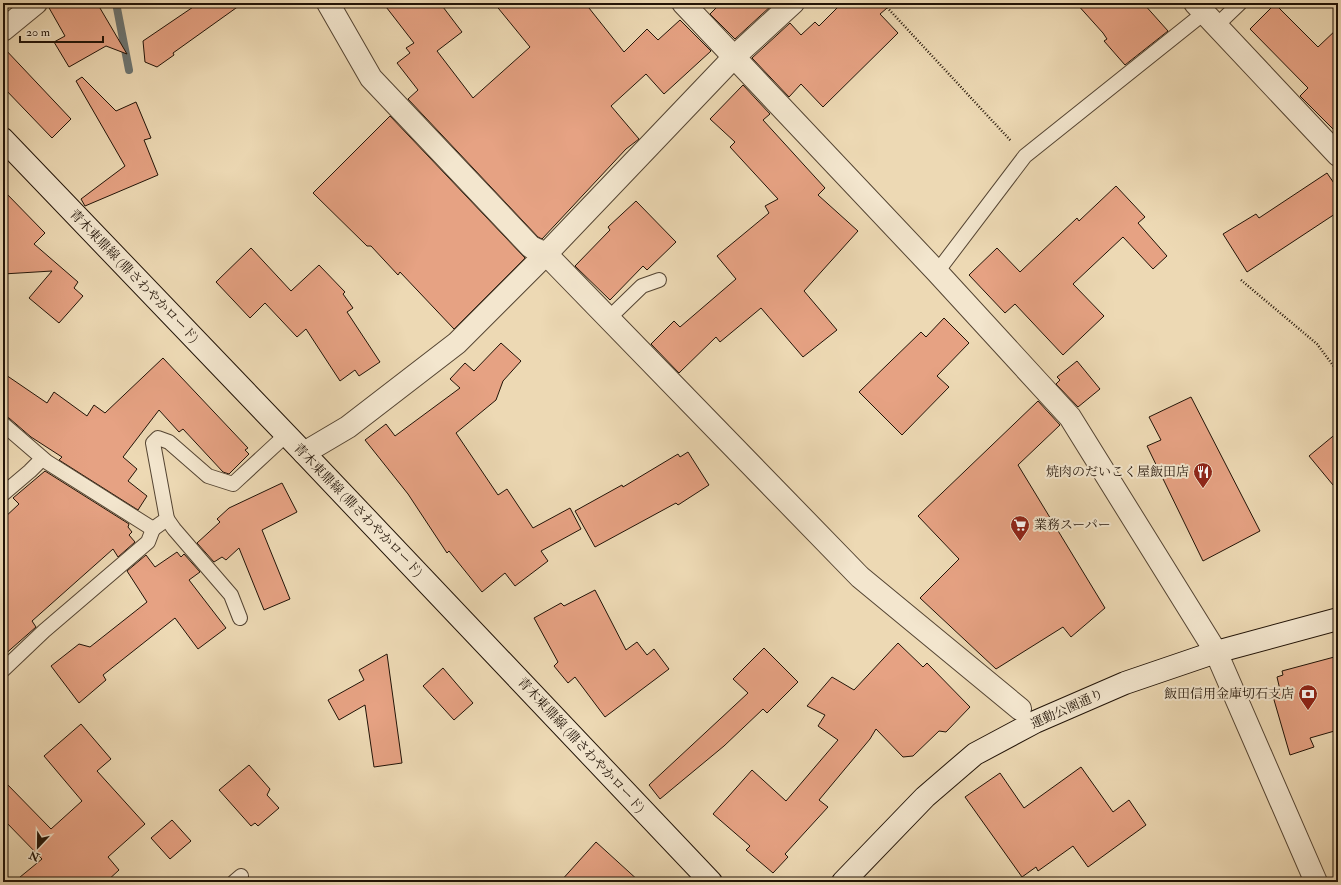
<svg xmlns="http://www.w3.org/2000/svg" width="1341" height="885" font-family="'IM FELL Double Pica','Noto Serif JP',serif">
	<rect width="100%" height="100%" fill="#edd9b4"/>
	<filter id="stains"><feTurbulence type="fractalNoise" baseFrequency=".005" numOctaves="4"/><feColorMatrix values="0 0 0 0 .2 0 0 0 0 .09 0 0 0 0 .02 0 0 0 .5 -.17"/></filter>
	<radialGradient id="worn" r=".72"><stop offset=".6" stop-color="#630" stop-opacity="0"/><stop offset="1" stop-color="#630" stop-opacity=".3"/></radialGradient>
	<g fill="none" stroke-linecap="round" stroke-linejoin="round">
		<!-- stream -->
		<polyline stroke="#6c7572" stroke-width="8" points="116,3 129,70"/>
	</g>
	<!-- building -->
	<g fill="#e6a283" stroke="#211307">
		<polygon points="48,3 97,3 127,54 106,46 69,67 54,42 65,36 48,6"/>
		<polygon points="199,3 243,3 173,53 174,55 157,67 145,62 143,41"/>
		<polygon points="383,3 440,3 462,32 437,51 473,98 530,47 494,3 585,3 624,52 647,29 658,40 680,20 711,51 664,94 646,74 611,106 639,139 626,149 542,239 538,237 408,99 418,90 397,63 410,53 406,48 414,43"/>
		<polygon points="721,3 771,3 772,5 735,39 710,14"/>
		<polygon points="842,3 893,3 880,14 898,33 823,107 801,84 789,97 752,58 790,23 801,35 815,22 819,26"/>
		<polygon points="1076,3 1143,3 1168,31 1125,65 1104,41 1107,39 1103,33"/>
		<polygon points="1275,4 1318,47 1338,28 1338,134 1300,96 1308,88 1250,29"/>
		<polygon points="3,47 71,119 52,138 3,87"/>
		<polygon points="82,77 116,111 136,102 151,138 144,140 158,175 85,206 81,199 125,166 76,81"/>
		<polygon points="743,85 770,114 763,120 825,188 818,195 858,231 804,291 837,330 803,357 761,308 720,342 716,337 679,373 651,344 674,321 680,327 736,279 717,256 769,213 765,206 778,199 730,147 735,142 710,119"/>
		<polygon points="390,116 525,258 454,329 400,272 398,275 371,246 367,246 313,193"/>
		<polygon points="1327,173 1338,189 1338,212 1247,272 1223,234 1256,214 1259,218"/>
		<polygon points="1116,186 1145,217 1138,223 1167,256 1153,269 1123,237 1073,284 1104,316 1063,355 1015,304 1005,313 969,275 997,248 1020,272 1077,218 1079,221"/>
		<polygon points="3,190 45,233 34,244 78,282 74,288 83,296 59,323 29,298 52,271 3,274"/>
		<polygon points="636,201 676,242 647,270 643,266 610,300 575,266 610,230 608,227"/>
		<polygon points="251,248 291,291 319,265 345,292 343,294 353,308 347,312 380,362 359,376 355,370 340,381 306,329 297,337 265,303 250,318 216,282"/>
		<polygon points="944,318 969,343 937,376 949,387 902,435 859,392 921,332 926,337"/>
		<polygon points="501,343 521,361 503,381 496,400 456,433 498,495 507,489 533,528 570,508 581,529 541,551 548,561 515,586 505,573 482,592 449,551 447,553 408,494 365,440 386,424 395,436 460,388 450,379 465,363 474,371"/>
		<polygon points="163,358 248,448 245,450 249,454 229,474 223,472 183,429 179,432 159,410 123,457 137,469 128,481 147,496 138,510 59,460 62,457 31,437 9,418 3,416 3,373 47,403 54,392 87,416 94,405 105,413"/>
		<polygon points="1077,361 1100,389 1078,407 1056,384 1060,380 1057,377"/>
		<polygon points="1191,397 1260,531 1203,561 1147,446 1161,440 1149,417"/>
		<polygon points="1038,401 1060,425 1018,465 1105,608 1071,637 1063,627 996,669 920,598 959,559 918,516"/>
		<polygon points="1338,432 1338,491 1309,456"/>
		<polygon points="688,452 709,485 678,505 676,503 595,547 575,511 622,485 623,487 678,454 680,457"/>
		<polygon points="45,471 129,524 128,527 132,532 129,535 135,542 118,557 113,549 32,621 36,627 3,656 3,519 19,504 13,498"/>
		<polygon points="282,483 297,512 262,530 290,599 264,610 239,548 226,560 222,557 214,562 197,543 220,522 217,519 229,508"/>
		<polygon points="177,552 181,557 184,554 200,572 189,580 226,628 198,649 175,618 103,675 106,680 79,703 51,666 79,644 90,647 147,602 127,571 146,555 155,567"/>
		<polygon points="595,590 626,650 637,642 647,655 654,649 669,669 605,717 575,677 568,683 554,666 558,662 534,618 561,603 564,606"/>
		<polygon points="898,643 923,667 927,663 970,707 946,732 939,731 913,756 903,757 876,729 870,739 819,800 828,807 785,854 788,857 773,873 746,850 750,846 713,814 752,770 786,801 838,740 818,726 825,715 807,706 832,677 854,690"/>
		<polygon points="764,648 798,682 767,713 763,709 724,746 660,799 649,785 748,693 733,679"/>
		<polygon points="387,654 402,763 374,767 365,705 339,720 328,700 364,680 359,670"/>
		<polygon points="1338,656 1338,730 1310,738 1314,747 1290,755 1272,693 1280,690 1277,677 1283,675 1282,671"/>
		<polygon points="443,668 473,703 454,720 423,686"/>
		<polygon points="81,724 111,759 97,771 145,824 108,857 119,870 106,882 14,882 42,859 3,819 3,780 51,829 82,801 44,756"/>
		<polygon points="249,765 270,789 267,795 279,808 258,826 255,823 251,826 219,790"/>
		<polygon points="1081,767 1113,812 1129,800 1146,825 1088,867 1073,846 1038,871 1036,867 1022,877 965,797 1000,773 1024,808"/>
		<polygon points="172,820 191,841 170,859 151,838"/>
		<polygon points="596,842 640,882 560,882"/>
	</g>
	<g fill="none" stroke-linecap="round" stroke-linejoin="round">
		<!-- lane casing -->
		<g stroke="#544432" stroke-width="16">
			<g id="lane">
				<polyline points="1216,26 1240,3"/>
				<polyline points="937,272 1025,156 1204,13"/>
				<polyline points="608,319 642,286 659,280"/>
				<polyline points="3,424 47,462 153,529 167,519 153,443 158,438 169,442 208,476 233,484 286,435"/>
				<polyline points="3,494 30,471 42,459"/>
				<polyline points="167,519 174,529 231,595 240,618"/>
				<polyline points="3,670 44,631 148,542 153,529"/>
				<polyline points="234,882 241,876"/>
			</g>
		</g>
		<!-- street casing -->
		<g stroke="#544432" stroke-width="24">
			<g id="street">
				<polyline points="328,3 371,78 531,247 546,254 860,577 1020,709"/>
				<polyline points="683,3 937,272 1070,417 1216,652 1316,882"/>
				<polyline points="1195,3 1338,155"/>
				<polyline points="3,30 36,3"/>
				<polyline points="304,453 348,427 457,343 546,254 735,56 793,3"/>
			</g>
		</g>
		<!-- secondary casing -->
		<g stroke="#211307" stroke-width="24">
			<g id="secondary">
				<polyline points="3,139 304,453 711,882"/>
				<polyline points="843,882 925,797 975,754 1035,722 1125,683 1216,652 1338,619"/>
			</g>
		</g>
		<!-- path -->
		<g stroke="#211307" stroke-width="2.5" stroke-dasharray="1 2" stroke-linecap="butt">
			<polyline points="883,3 1011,141"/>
			<polyline points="1241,280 1317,344 1338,372"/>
		</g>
		<!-- lane -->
		<use href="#lane" stroke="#f3e6ce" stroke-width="14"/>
		<!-- street -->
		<use href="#street" stroke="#f3e6ce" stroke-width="22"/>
		<!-- secondary -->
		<use href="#secondary" stroke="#f3e6ce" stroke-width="22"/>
	</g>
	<!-- icons -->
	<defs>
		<g id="restaurant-pin" transform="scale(1)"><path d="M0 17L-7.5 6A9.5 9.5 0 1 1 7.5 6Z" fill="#8f2418" stroke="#f3e6ce"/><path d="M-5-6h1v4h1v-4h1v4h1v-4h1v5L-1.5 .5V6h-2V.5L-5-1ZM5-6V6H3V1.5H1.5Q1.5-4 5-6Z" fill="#fff"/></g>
		<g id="supermarket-pin" transform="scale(1)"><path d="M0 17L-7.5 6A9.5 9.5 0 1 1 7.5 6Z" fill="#8f2418" stroke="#f3e6ce"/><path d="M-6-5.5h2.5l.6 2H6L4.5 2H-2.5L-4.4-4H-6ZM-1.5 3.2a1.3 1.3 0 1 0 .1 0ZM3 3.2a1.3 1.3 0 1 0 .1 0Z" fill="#fff"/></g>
		<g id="bank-pin" transform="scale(1)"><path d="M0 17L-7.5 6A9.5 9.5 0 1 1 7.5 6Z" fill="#8f2418" stroke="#f3e6ce"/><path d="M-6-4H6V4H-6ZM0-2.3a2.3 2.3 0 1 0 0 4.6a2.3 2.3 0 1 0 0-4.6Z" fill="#fff"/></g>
	</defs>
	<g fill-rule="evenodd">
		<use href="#restaurant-pin" x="1203" y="472"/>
		<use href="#supermarket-pin" x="1020" y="525"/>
		<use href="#bank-pin" x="1308" y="694"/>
	</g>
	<g text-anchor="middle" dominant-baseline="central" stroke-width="4" stroke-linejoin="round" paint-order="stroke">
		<!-- street labels -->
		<g font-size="13" fill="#211307" stroke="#f3e6ce">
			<text transform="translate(134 276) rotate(46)">青木東鼎線 (鼎さわやかロード)</text>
			<text transform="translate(358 510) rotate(46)">青木東鼎線 (鼎さわやかロード)</text>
			<text transform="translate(1067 709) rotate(-24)">運動公園通り</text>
			<text transform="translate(581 745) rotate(47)">青木東鼎線 (鼎さわやかロード)</text>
		</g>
		<!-- poi labels -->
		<g font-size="13" fill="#211307" stroke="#f3e6ce" text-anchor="end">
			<text x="1189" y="472">焼肉のだいこく屋飯田店</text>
			<text x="1034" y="525" text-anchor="start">業務スーパー</text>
			<text x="1294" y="694">飯田信用金庫切石支店</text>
		</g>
	</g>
	<!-- margin -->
	<rect width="1341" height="885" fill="none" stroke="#edd9b4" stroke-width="16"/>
	<rect x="4" y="4" width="1333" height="877" fill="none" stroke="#211307" stroke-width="2"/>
	<rect x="8" y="8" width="1325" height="869" fill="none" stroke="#211307"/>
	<!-- north arrow -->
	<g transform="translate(38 847) rotate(202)" stroke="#f3e6ce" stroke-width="3" paint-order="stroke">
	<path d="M0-3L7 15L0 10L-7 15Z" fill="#211307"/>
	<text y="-6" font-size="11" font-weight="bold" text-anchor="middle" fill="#211307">N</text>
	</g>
	<!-- scale -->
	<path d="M20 36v6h83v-6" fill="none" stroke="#211307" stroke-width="2"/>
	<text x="26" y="36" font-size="12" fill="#211307" stroke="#f3e6ce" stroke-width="3" paint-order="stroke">20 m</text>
	<rect width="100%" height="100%" filter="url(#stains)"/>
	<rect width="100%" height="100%" fill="url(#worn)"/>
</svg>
